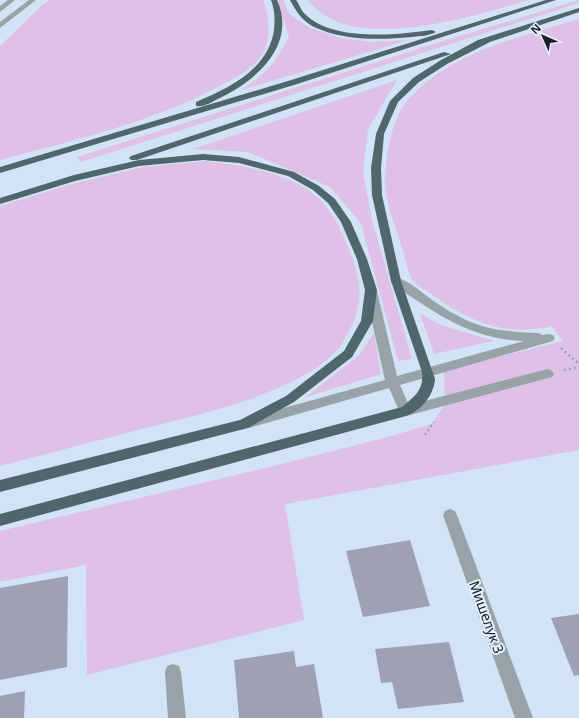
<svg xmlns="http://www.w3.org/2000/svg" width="579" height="718" font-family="'Noto Sans',sans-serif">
	<rect width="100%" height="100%" fill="#d2e3f5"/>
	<!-- green -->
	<g fill="#dfc0e6">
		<path d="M49,0h214c7,21 10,42 -5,60 -10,12 -27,20 -40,27 -68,36 -144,53 -218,73v-114l42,-41z"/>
		<path d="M277,0h7l4,13 22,15 31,10 29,4 39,-2 -168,50c26,-18 33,-25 48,-53z"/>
		<path d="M308,0h220c-52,16 -163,50 -209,11 -4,-4 -9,-7 -11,-11z"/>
		<polygon points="579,0 579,3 81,162 77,157 440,42"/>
		<path d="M579,19v431l-294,54 19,116 -217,55 -1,-110 -86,17v-51l270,-64 114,-29 48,-14 13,-20 -1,-34 119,-29 -11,-15c-47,11 -79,-3 -118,-30 -6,-5 -17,-10 -22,-16 -4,-6 -7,-24 -10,-32 -5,-17 -13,-36 -16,-55 -3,-24 4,-73 21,-92 43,-49 112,-64 172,-82z"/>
		<polygon points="397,80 368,129 363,172 372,220 412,359 398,361 361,223 330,187 248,152 193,149"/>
		<path d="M205,161c40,5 89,11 118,42 10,11 17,25 23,39 15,34 20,59 1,93 -3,4 -5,10 -8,13 -41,46 -139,66 -197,81 -47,12 -95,25 -142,37v-260l72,-22 72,-17z"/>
		<polygon points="420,314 441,325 494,341 434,354"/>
		<polygon points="374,333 381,374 306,397 359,355"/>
	</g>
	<!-- building -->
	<g fill="#9f9fb5">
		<polygon points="410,540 430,606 363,617 346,551"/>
		<polygon points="68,576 67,667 0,680 0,588"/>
		<polygon points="579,614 579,675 574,676 551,618"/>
		<polygon points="449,642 464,702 398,709 392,682 381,683 375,649"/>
		<polygon points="294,651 296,667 314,664 323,718 239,718 234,660"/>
		<polygon points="25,691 24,718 0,718 0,696"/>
	</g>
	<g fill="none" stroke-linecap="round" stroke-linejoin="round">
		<!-- path -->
		<g stroke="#96a3b1" stroke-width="2.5" stroke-dasharray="2 3" stroke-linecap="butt">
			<polyline points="561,348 579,364"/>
			<polyline points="564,370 579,367"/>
			<polyline points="425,435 434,422"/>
		</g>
		<!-- service -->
		<path fill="#97a3a6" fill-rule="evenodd" d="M396,277c14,4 27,17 39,25 39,26 57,29 103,31l5,2 6,-1 4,1 2,3 -2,3 -153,44 9,20 139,-36 4,2 2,3 -2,3 -146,39 -5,-1 -12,-27 -140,40 -5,-1 -1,-4 1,-4 141,-39 -20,-89 2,-3h8l2,3 20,85 127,-35c-55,-2 -88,-28 -132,-57l-1,-3z"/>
		<!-- minor -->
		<g fill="#97a3a6" fill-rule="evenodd">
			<polygon points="450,509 455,511 457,515 533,718 515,718 443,515 445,511"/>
			<polygon points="173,664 179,666 181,672 186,718 168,718 165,672 167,666"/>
		</g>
		<!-- tertiary -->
		<g fill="#97a3a6" fill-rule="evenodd">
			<polygon points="8,0 15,0 0,12 0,6"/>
			<polygon points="29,0 36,0 0,28 0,22"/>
		</g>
		<!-- trunk -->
		<g fill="#4f666c" fill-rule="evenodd">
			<path d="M271,0h6c20,44 -20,80 -55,97 -7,3 -18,11 -26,9v-4c33,-14 72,-32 78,-72 1,-10 1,-20 -3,-30z"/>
			<path d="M290,0h6c3,4 5,10 8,13 27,29 93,22 128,17l4,2c-6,4 -17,4 -24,5 -32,3 -68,4 -98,-10 -12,-6 -18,-16 -24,-27z"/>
			<polygon points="546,0 556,0 294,85 0,173 0,167 288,81"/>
			<path d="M579,8v4l-89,30 -43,22 -28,18 -21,20 -14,32 -3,34 1,27 19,86 34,98c-1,16 -14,32 -29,37l-406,110v-12l402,-107c13,-11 22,-17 20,-35l-31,-91 -19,-86 -1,-27 5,-34 14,-33 23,-23 28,-18 37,-20z"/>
			<polygon points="444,52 451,54 137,160 131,160 129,158 131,156"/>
			<polygon points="203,154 239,157 294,172 319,186 335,199 351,222 367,259 377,290 373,321 352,357 294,402 248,428 0,492 0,480 240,420 286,396 344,351 361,321 365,290 357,259 341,222 328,203 313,190 288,176 239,163 203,160 139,166 75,181 0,204 0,198 74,175 139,160"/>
		</g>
	</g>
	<g text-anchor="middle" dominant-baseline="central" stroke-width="4" stroke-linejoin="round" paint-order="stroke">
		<!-- near-street labels -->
		<g font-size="14" fill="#181e25" stroke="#e2f0ff">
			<text transform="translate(487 617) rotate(70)">Мишелук 3</text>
		</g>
	</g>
	<!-- north arrow -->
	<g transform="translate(543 36) rotate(315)" stroke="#e2f0ff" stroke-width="3" paint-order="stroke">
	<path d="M0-3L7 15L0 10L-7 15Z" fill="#181e25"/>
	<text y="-6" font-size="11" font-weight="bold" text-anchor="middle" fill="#181e25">N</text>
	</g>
</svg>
